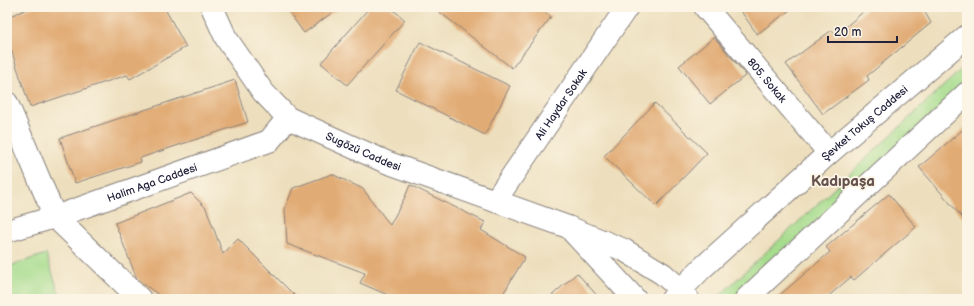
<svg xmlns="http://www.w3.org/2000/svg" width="974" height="306" font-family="'Balsamiq Sans',sans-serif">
	<rect width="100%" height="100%" fill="#fcf5e5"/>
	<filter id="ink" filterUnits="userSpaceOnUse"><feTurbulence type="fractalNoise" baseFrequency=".025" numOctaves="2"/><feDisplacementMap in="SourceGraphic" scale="8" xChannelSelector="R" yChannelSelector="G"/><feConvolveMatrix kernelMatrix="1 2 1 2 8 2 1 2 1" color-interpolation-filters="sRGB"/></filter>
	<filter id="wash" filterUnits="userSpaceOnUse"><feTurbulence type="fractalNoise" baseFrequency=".012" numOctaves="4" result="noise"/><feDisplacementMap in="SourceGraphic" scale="16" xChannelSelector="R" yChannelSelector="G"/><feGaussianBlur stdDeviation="0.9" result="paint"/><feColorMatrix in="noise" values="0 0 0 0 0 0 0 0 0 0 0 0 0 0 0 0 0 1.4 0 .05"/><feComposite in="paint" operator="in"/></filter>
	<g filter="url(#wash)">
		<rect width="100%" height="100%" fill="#eddfbd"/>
		<!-- green -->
		<g fill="#a6dc8d" stroke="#647f64">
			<polygon points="967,64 967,82 734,299 716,299"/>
			<polygon points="46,254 60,296 50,299 7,299 7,267"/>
		</g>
		<g id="blocks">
			<!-- building -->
			<g fill="#e1ab74">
				<polygon points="33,7 164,7 186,47 130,79 127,75 30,107 7,37 7,17"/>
				<polygon points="285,7 340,7 304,33"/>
				<polygon points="370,7 390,7 405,20 347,85 321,63"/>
				<polygon points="433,7 538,7 551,17 512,68"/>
				<polygon points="738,7 794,7 757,34"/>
				<polygon points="869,7 922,7 931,23 867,76 869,80 823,114 786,64 832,30 836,35"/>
				<polygon points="714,37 746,75 710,104 679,66"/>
				<polygon points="420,42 510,86 485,135 396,90"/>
				<polygon points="235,80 248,122 140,158 141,162 75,183 60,138"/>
				<polygon points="655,103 707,153 656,206 604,156"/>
				<polygon points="967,126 967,223 919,167"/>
				<polygon points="332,174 363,189 390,225 405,197 410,185 485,222 481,230 525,257 500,299 397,299 360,283 365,273 287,244 285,209 293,188"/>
				<polygon points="191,193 206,208 223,254 238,239 298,299 164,299 137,279 115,223"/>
				<polygon points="889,194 916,227 854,280 851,277 825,299 775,299 830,252 826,247"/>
				<polygon points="577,273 600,299 548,299"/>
			</g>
		</g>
	</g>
	<g filter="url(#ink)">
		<use href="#blocks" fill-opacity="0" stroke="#88807c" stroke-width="1"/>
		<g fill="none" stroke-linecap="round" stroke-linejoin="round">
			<!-- street casing -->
			<g stroke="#88807c" stroke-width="24">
				<g id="street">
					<path id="s1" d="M705,7l124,146"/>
					<polyline points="7,103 55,217 140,299"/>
					<path id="s2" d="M495,201l132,-194"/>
				</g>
			</g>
			<!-- secondary casing -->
			<g stroke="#88807c" stroke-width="24">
				<g id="secondary">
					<path id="s3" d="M212,7l14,31 37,54 25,26 98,44 182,65 56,23 39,24 18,16 7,9"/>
					<path id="s4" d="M7,231l48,-14 214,-76 19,-23"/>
					<polyline points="573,232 635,299"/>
					<path id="s5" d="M672,299l29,-30 128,-116 138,-117"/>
					<polyline points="746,299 967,93"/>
				</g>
			</g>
			<!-- street -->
			<use href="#street" stroke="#fff" stroke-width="22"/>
			<!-- secondary -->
			<use href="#secondary" stroke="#fff" stroke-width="22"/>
		</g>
	</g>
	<g text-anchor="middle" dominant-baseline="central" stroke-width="3.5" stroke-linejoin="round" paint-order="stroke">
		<!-- street labels -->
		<g font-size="11" fill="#22223b" stroke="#fcf5e5">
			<text stroke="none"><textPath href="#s1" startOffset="96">805. Sokak</textPath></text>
			<text stroke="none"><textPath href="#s2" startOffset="117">Ali Haydar Sokak</textPath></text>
			<text stroke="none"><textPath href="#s5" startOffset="261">Şevket Tokuş Caddesi</textPath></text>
			<text stroke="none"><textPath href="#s3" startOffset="218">Sugözü Caddesi</textPath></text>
			<text stroke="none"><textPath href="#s4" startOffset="153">Halim Aga Caddesi</textPath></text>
		</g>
		<!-- district labels -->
		<g font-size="15" font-weight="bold" fill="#65524f" stroke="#fcf5e5">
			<text x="843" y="181">Kadıpaşa</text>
		</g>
	</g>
	<!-- margin -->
	<rect width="974" height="306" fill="none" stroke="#fcf5e5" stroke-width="24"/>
	<!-- scale -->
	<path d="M828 36v6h69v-6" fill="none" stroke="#22223b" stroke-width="2"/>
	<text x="834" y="36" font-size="12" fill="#22223b" stroke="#fcf5e5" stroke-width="3" paint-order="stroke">20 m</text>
</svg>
